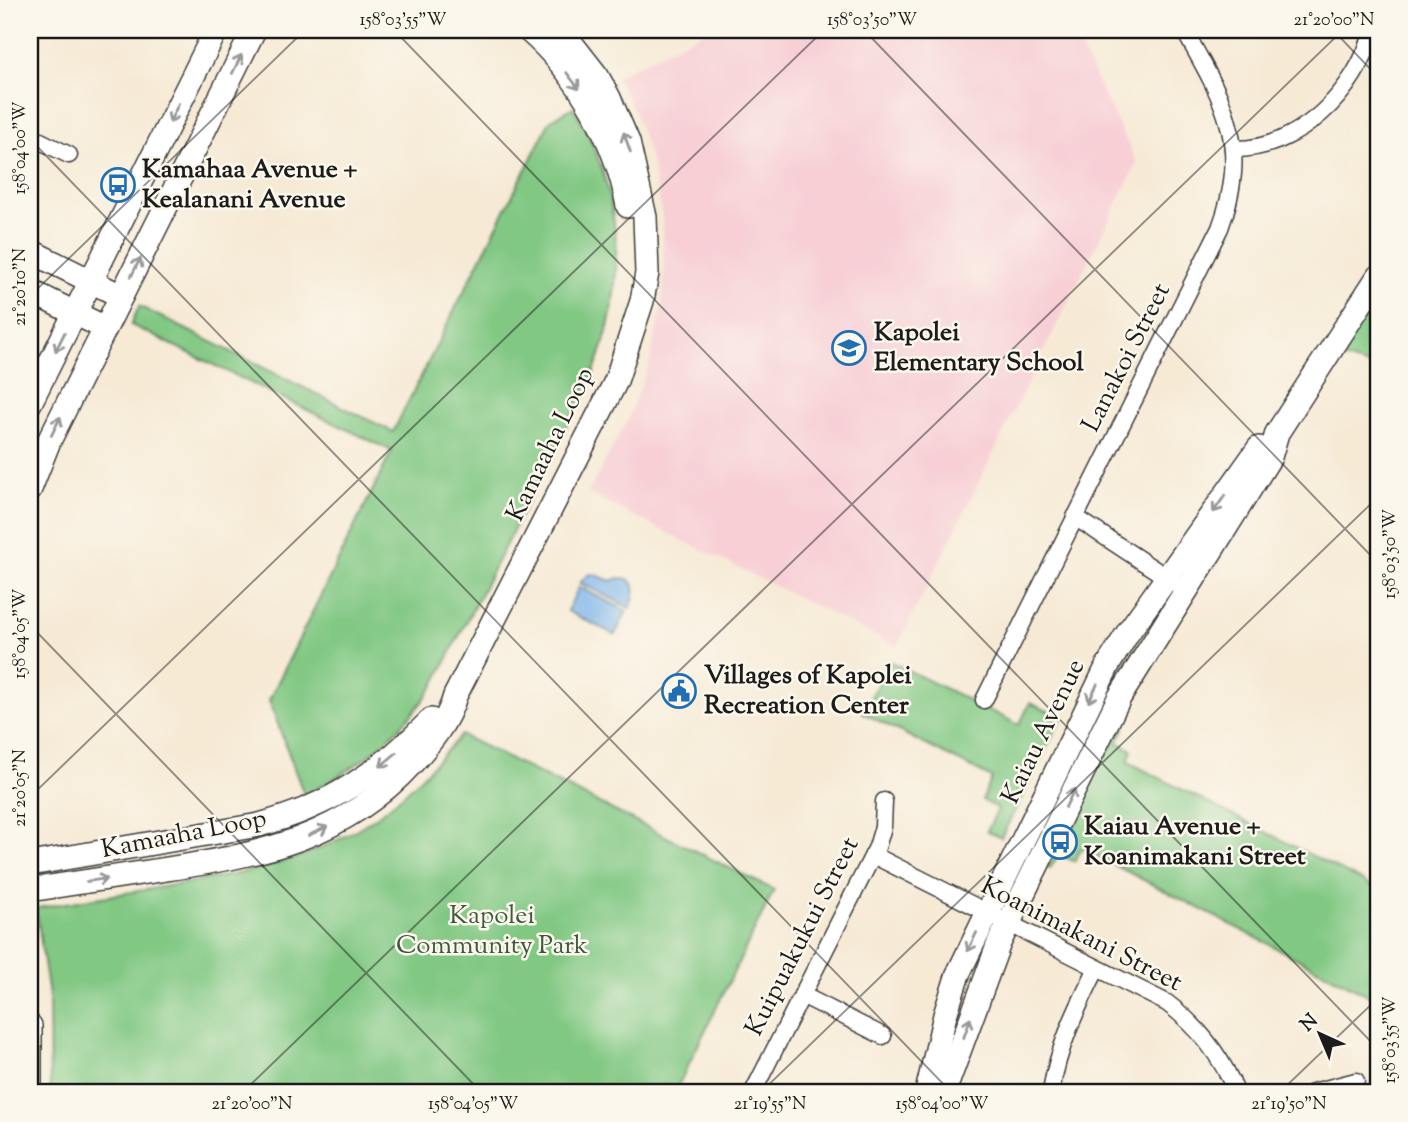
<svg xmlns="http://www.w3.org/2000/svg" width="1408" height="1122" font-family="'Sorts Mill Goudy',serif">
	<rect width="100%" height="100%" fill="#fbf7ec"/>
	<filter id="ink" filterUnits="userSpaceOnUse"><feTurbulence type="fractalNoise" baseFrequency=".0143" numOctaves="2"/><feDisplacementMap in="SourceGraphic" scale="14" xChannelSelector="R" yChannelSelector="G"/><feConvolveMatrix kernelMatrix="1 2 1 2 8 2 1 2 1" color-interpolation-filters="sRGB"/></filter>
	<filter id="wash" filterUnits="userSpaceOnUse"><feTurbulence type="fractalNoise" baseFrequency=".00686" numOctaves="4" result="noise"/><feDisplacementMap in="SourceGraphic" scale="28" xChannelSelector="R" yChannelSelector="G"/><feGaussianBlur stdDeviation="1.57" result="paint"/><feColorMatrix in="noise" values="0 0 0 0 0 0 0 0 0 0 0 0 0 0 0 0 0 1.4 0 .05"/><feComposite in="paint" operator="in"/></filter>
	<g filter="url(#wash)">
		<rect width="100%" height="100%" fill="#f6ead5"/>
		<!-- built -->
		<polygon fill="#f7cfd5" points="707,30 1072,30 1137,163 897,647 588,493 627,421 650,362 662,304 664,274 662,214 651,161 635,113 616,76"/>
		<!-- green -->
		<g fill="#81c883" stroke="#4e7250" stroke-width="2">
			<path d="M573,107c50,82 56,175 21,265l-161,315c-34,49 -76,83 -129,108l-35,-95 123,-249 -261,-126 8,-19 254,126 157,-311z"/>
			<polygon points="1378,280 1378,369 1329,354"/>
			<polygon points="889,661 1019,725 1030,703 1062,717 1001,838 987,831 998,809 982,800 992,778 863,713"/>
			<polygon points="1107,718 1125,727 1117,742 1132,750 1128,762 1378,889 1378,1000 1081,848 1075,862 1059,854 1050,868 1036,861"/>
			<path d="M461,735l313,155 -99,202h-625l-1,-96 -13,-88c44,-7 88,-15 132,-22 74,-12 146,-24 209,-70 32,-23 57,-52 84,-81z"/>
		</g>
		<!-- water -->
		<g fill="#79b3ea" stroke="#4a6883" stroke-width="2">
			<path d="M593,574c6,1 10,5 16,6 6,1 5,-1 11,-2 20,-1 15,19 10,30l-50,-25 8,-8z"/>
			<polygon points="579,587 627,611 615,635 567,611"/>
		</g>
	</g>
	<g filter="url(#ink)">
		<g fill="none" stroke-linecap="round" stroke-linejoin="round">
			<!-- street casing -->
			<g stroke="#3d3b38" stroke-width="19">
				<g id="street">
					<polyline points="30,136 69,155"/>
					<path d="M1233,149c66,1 124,-58 140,-119"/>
					<polyline points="1075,517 1175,583"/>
					<path d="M984,700l236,-472c31,-83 4,-127 -36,-198"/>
					<path d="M873,855l294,148c32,24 54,52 69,89"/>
					<polyline points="802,995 883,1036"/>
					<polyline points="753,1092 877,847 883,827 884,801"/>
					<path d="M1051,1092c7,-45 26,-84 46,-124"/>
					<polyline points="1313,1092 1356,1081"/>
				</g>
			</g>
			<!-- secondary casing -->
			<g stroke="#3d3b38" stroke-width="26">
				<g id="secondary">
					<path d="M528,30c51,44 88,110 100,176"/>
					<polyline points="30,251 121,296"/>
					<polyline points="30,291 105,328"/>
					<polyline points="30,403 216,30"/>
					<polyline points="30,489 49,441 254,30"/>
					<path d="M30,864l229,-39c71,-19 120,-52 172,-105"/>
					<path d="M30,890c46,-7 91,-14 137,-21 95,-15 177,-31 245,-106 17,-19 36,-41 43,-67l161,-315 26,-80 5,-28 -2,-56 -17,-75 -19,-44 -12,-22 -36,-46"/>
					<polyline points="30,1026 30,1086"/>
					<polyline points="927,1092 945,1015 958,974 1108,665 1129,631 1259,448"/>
					<polyline points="944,1092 999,943 1119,698 1270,457 1277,433 1378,277"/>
				</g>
			</g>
			<!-- street -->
			<use href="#street" stroke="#fff" stroke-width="16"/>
			<!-- secondary -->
			<use href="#secondary" stroke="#fff" stroke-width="23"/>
		</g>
		<!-- one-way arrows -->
		<defs><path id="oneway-shaft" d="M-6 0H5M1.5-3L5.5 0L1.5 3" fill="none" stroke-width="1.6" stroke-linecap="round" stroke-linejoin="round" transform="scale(1.75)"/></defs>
		<g stroke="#999">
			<use href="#oneway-shaft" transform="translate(237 64) rotate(-64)"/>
			<use href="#oneway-shaft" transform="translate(573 81) rotate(53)"/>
			<use href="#oneway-shaft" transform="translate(174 113) rotate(116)"/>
			<use href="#oneway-shaft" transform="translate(627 142) rotate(-109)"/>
			<use href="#oneway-shaft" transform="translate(136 267) rotate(-63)"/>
			<use href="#oneway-shaft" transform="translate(60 342) rotate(116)"/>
			<use href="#oneway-shaft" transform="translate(56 426) rotate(-64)"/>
			<use href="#oneway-shaft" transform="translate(1219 504) rotate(125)"/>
			<use href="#oneway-shaft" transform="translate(1093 693) rotate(116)"/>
			<use href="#oneway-shaft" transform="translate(388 760) rotate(140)"/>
			<use href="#oneway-shaft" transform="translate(1070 798) rotate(-64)"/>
			<use href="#oneway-shaft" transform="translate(318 831) rotate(-26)"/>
			<use href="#oneway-shaft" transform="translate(97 880) rotate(-9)"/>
			<use href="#oneway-shaft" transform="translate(972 942) rotate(116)"/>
			<use href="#oneway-shaft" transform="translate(967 1028) rotate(-71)"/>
		</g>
	</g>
	<!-- ticks -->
	<path fill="none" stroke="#1c1c1c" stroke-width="2" stroke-opacity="0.45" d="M394,30l984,1019M864,30l514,533M1333,30l45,47M30,139l921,953M30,296l275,-266M30,625l451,467M30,797l794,-767M243,1092l1100,-1062M761,1092l617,-595M1280,1092l98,-94"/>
	<!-- icons -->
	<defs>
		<g id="bus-ring" transform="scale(1.75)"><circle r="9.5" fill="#fbf7ec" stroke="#1f6fb2" stroke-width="1.5"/><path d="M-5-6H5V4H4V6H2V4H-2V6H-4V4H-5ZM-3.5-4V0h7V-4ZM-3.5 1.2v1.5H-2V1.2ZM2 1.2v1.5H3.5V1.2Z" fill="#1f6fb2"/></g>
		<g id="school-ring" transform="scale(1.75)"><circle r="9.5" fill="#fbf7ec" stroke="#1f6fb2" stroke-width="1.5"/><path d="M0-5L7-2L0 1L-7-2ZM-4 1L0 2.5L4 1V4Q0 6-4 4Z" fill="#1f6fb2"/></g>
		<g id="civic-ring" transform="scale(1.75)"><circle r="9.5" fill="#fbf7ec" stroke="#1f6fb2" stroke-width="1.5"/><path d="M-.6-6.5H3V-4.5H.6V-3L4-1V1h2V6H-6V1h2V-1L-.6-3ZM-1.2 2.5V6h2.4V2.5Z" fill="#1f6fb2"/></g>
	</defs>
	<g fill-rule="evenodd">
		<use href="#bus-ring" x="118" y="185"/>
		<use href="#school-ring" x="849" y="348"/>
		<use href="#civic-ring" x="679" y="691"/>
		<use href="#bus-ring" x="1060" y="842"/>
	</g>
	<g text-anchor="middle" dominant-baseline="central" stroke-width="5" stroke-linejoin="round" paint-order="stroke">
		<!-- poi labels -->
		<g font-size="26" font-weight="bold" fill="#1c1c1c" stroke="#fbf7ec" text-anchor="start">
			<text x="142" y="170">Kamahaa Avenue +<tspan x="142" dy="30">Kealanani Avenue</tspan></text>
			<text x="874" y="333">Kapolei<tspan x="874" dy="30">Elementary School</tspan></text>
			<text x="704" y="676">Villages of Kapolei<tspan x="704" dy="30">Recreation Center</tspan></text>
			<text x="1084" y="827">Kaiau Avenue +<tspan x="1084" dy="30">Koanimakani Street</tspan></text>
		</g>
		<!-- street labels -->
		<g font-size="26" fill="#1c1c1c" stroke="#fbf7ec">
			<text transform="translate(1127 358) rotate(-63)">Lanakoi Street</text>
			<text transform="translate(551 445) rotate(-64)">Kamaaha Loop</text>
			<text transform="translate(1044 732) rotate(-64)">Kaiau Avenue</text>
			<text transform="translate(184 835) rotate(-11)">Kamaaha Loop</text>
			<text transform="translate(1081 935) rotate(27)">Koanimakani Street</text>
			<text transform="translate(803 937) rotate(-63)">Kuipuakukui Street</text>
		</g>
		<!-- park labels -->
		<g font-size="26" fill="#3f5840" stroke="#fbf7ec">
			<text x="492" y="916">Kapolei<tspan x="492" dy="30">Community Park</tspan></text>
		</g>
	</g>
	<!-- margin -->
	<rect width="1408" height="1122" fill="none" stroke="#fbf7ec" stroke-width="77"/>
	<!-- north arrow -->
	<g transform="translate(1320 1034) rotate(316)" stroke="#fbf7ec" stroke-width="5" paint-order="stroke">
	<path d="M0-5L12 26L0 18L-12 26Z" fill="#1c1c1c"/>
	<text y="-10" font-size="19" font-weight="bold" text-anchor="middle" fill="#1c1c1c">N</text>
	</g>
	<rect x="38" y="38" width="1332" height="1046" fill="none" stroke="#1c1c1c" stroke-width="2.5"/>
	<g font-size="18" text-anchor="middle" fill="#1c1c1c">
		<text x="403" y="25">158°03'55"W</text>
		<text x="872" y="25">158°03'50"W</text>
		<text x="1334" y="25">21°20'00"N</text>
		<text transform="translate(19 148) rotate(-90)" y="6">158°04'00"W</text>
		<text transform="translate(19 287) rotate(-90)" y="6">21°20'10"N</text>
		<text transform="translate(1389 554) rotate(-90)" y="6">158°03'50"W</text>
		<text transform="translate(19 634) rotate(-90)" y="6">158°04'05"W</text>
		<text transform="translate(19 788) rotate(-90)" y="6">21°20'05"N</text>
		<text transform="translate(1389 1040) rotate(-90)" y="6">158°03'55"W</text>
		<text x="252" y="1109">21°20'00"N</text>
		<text x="473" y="1109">158°04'05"W</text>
		<text x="770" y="1109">21°19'55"N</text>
		<text x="942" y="1109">158°04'00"W</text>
		<text x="1289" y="1109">21°19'50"N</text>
	</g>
</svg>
